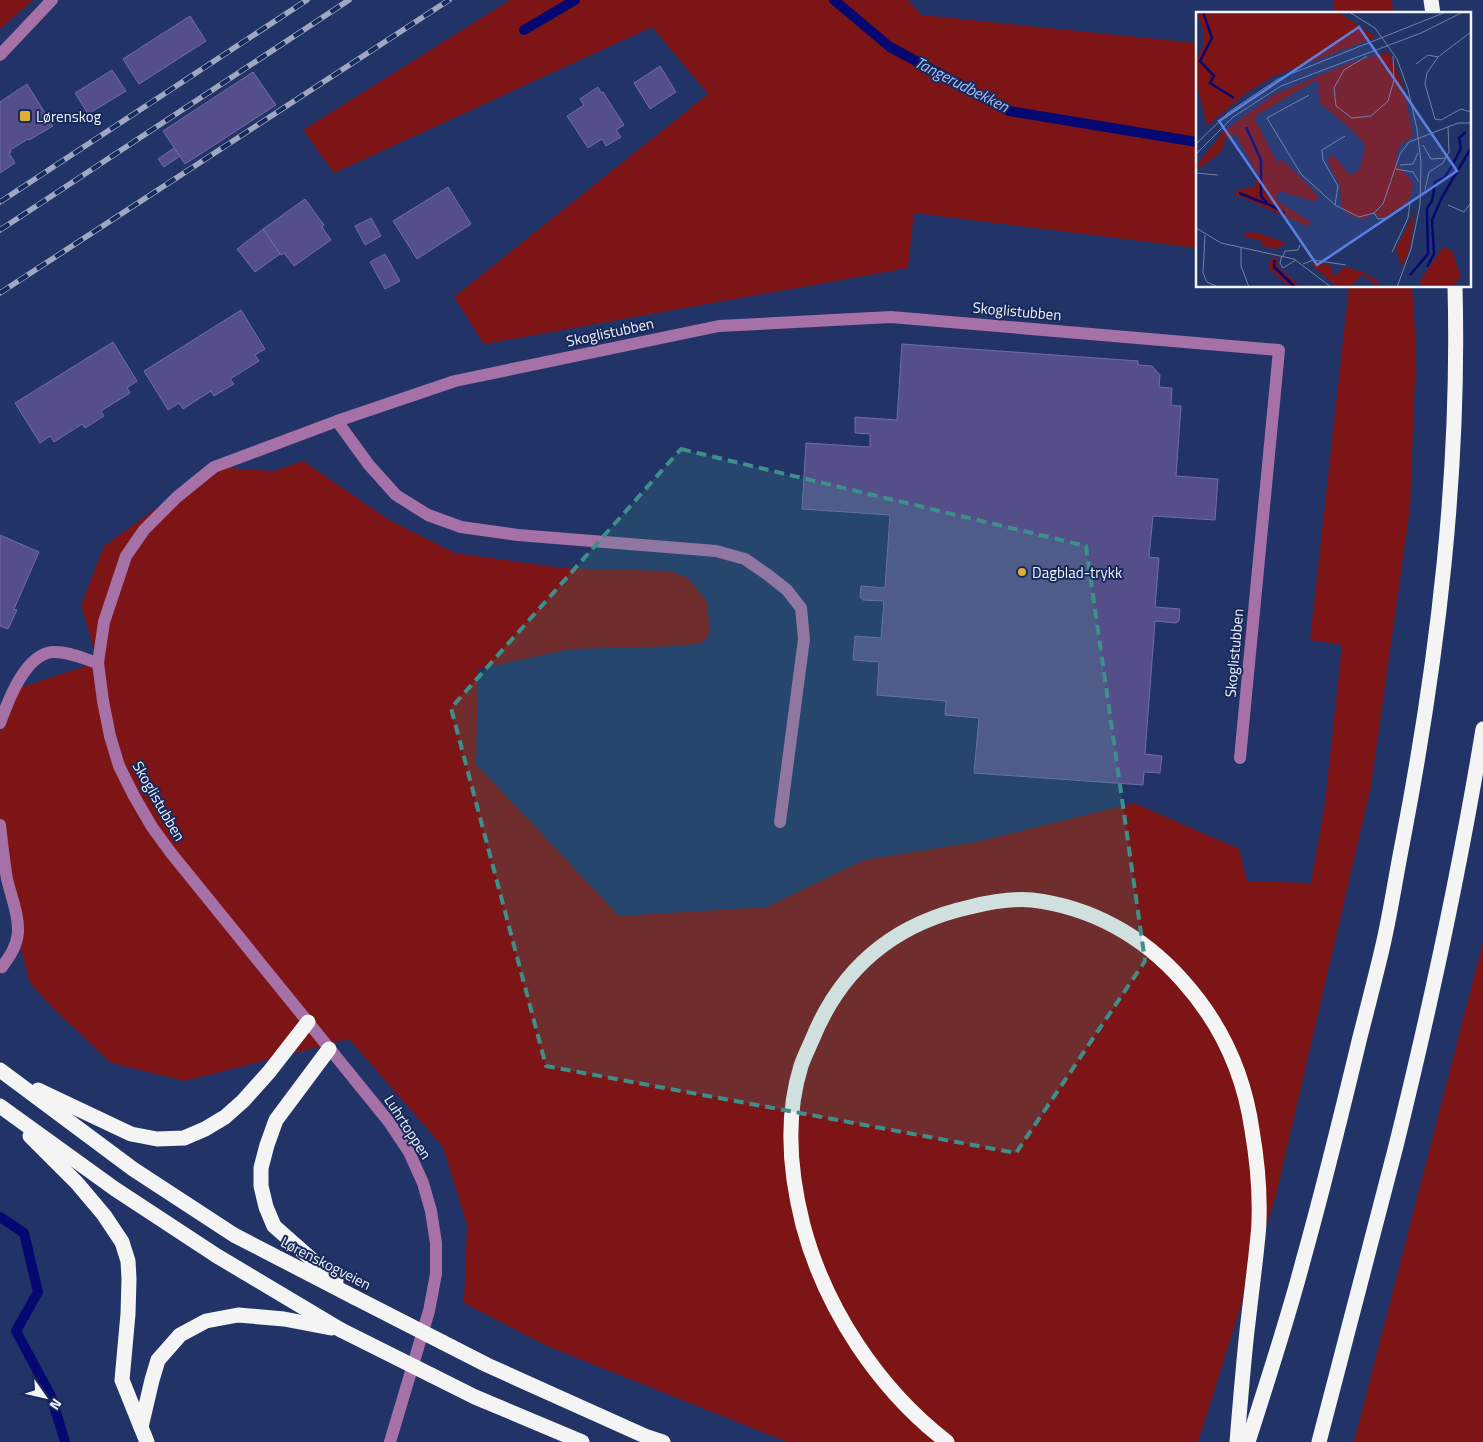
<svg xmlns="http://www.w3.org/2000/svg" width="1483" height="1442" font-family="'Titillium Web',sans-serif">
	<rect width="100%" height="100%" fill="#223467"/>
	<!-- green -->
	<g fill="#7d1516">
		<polygon points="0,0 33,0 0,29"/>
		<polygon points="510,0 908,0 921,15 1197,43 1197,248 914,213 908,268 484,344 454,297 708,94 652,27 334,173 303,130"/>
		<polygon points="1333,0 1392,0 1393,14 1335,14"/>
		<polygon points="1349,286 1412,286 1416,348 1410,508 1371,786 1276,1195 1198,1442 787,1442 547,1346 464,1303 467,1225 443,1147 349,1039 185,1081 111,1063 53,1008 30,983 11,912 0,852 0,732 16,689 98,662 81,605 104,546 214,467 274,471 303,461 389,520 455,553 562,568 670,571 688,578 707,602 710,634 702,643 678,646 570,649 478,669 476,764 619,916 767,907 864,860 976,842 1134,803 1239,849 1247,881 1311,883 1325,803 1342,645 1310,640"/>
		<polygon points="1483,942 1483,1442 1354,1442"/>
	</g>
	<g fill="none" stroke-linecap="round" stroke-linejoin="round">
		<!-- stream -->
		<g stroke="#060871" stroke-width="10">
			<polyline points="834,0 890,47 1009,111 1197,142"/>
			<polyline points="524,30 575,0"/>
			<polyline points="0,1217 24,1233 38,1292 16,1331 51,1396 65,1442"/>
		</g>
	</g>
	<!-- building -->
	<g fill="#544f89" stroke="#716ca8">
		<polygon points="190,16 206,41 139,84 123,59"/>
		<polygon points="660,66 676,92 650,109 634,83"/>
		<polygon points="112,70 126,91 88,114 75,93"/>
		<polygon points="253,72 276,105 185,164 163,131"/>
		<polygon points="27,84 53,126 29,140 28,139 10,150 11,152 9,153 15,163 0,173 0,102"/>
		<polygon points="598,87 601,93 603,92 624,125 616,130 621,137 606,146 602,139 588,148 567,116 584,105 580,99"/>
		<polygon points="174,148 180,156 164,167 158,159"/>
		<polygon points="448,187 471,224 417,259 393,221"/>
		<polygon points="305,199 324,225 322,227 331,240 294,266 284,253 281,255 263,229"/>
		<polygon points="371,218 381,236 365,245 355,226"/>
		<polygon points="263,229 280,254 255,272 237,249"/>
		<polygon points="385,254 400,281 385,289 370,262"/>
		<polygon points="241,310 265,349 255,355 259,361 230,379 234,384 214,396 211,391 183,409 179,403 168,410 144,371"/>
		<polygon points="113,342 137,381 127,388 130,393 101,411 104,416 85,428 82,424 54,442 50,436 40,443 15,403"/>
		<polygon points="902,344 1138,361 1138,365 1152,366 1160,375 1159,387 1172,388 1171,405 1181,406 1176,476 1218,479 1215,520 1153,516 1149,557 1159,558 1155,607 1180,609 1179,621 1176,623 1155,621 1145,754 1162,756 1160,773 1144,772 1143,785 974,773 979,718 945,715 946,701 877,695 879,662 853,660 855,636 881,638 884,601 863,600 860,597 861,586 885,588 890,515 802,509 806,443 870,447 870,434 855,433 855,417 897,420"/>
		<polygon points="0,535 39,552 14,609 17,610 8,629 0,626"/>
	</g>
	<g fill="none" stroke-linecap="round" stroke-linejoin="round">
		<!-- minor -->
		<g stroke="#a671a7" stroke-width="12">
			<polyline points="0,55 52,0"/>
			<polyline points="337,421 369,465 396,495 428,515 461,527 518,535 716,551 745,559 768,575 787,590 801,608 804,639 780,822"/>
			<path d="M0,723c8,-22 25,-69 53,-71 15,-1 31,7 45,11"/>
			<path d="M0,825c2,18 4,36 7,54 4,17 12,36 11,53 -1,14 -8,24 -16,35l-2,-1"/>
			<polyline points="390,1442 429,1311 436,1274 436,1243 431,1211 423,1183 409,1152 389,1122 171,853 152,827 134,796 119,766 110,736 103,701 98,663 104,622 126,556 144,530 177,497 214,467 337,421 455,381 719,326 891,317 1279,350 1240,758"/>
		</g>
		<!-- highway -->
		<g stroke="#f4f4f4" stroke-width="15">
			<polyline points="1431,0 1433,14"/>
			<polyline points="329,1049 276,1120 267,1145 261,1168 261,1186 266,1207 274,1226 336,1281"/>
			<polyline points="0,1070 133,1169 234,1235 354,1297"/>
			<polyline points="38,1090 131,1134 157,1139 184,1138 205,1129 225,1117 243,1101 269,1072 308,1022"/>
			<polyline points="0,1106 115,1189 217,1256 341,1330"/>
			<polyline points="30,1136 77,1183 104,1215 122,1242 128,1261 129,1279 128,1314 122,1380 147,1442"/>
			<polyline points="442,1342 487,1365 645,1436 663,1442"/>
			<polyline points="431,1375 475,1397 582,1442"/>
			<polyline points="141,1427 152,1380 158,1360 180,1335 206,1321 238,1315 284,1319 331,1328"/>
			<path d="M947,1442c-69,-53 -122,-134 -144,-217 -13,-51 -18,-108 -2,-159 3,-9 7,-17 11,-26 29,-72 81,-116 158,-133 20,-5 41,-9 62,-7 59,7 111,36 150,80 38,42 62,94 70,150 5,29 8,60 7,90 0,11 -2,23 -3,35 -3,25 -6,50 -9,76 -4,37 -7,74 -10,111"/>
			<path d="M1248,1442c19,-60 39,-120 55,-181 21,-75 39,-149 57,-224 8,-31 16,-62 23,-92 8,-35 13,-70 20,-105 35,-183 57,-367 52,-554"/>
			<path d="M1319,1442c25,-99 52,-197 77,-296 34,-138 64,-277 87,-417"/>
		</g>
		<!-- rail casing -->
		<g stroke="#9fa8c0" stroke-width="5.5">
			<g id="rail">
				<polyline points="0,202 307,0"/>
				<polyline points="0,230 349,0"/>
				<polyline points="0,293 449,0"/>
			</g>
		</g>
		<!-- rail -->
		<use href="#rail" stroke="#182a5b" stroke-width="4" stroke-dasharray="11" stroke-linecap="butt"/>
		<!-- highway-bridge -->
		<g stroke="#f4f4f4" stroke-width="15">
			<polyline points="354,1297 442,1342"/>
			<polyline points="341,1330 431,1375"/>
		</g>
	</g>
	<!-- marked area -->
	<path fill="#3c8f8a" fill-opacity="0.2" stroke="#3c8f8a" stroke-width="4" stroke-dasharray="10 6" stroke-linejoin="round" d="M681,449l405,97 59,415 -129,192 -470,-87 -95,-358z"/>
	<!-- markers -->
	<g fill="#e0b034" stroke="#182a5b" stroke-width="2">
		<rect x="19" y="110" width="12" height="12" rx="2.5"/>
		<circle cx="1022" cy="572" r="5"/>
	</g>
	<g text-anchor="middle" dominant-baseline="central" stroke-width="4" stroke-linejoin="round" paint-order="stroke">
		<!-- poi labels -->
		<g font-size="15" fill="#f0f3f9" stroke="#182a5b" text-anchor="start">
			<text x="36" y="116">Lørenskog</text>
			<text x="1032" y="572">Dagblad-trykk</text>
		</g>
		<!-- street labels -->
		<g font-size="15" fill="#f0f3f9" stroke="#182a5b">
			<text transform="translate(1017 311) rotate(5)">Skoglistubben</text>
			<text transform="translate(610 332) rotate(-12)">Skoglistubben</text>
			<text transform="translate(1234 653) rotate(-85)">Skoglistubben</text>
			<text transform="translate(159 801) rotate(60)">Skoglistubben</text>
			<text transform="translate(408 1127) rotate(57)">Luhrtoppen</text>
			<text transform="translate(326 1263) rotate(27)">Lørenskogveien</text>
		</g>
		<!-- water labels -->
		<g font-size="16" font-style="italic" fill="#a8bef2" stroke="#182a5b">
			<text transform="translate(962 84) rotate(27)">Tangerudbekken</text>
		</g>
	</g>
	<!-- overview -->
	<g transform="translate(1196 12)">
		<rect width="275" height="275" fill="#223467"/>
		<path d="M0,0h142l38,25 -102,39 -28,17 -39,33 -11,-45v-19l7,-16v-17zM192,40l14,30 11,53 -14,12 -4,16 14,14 4,8 -3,13 -6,7 -22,14 -8,-6 -11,7 -15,-6 -7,-8 -1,-21 -12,-22 1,-6 4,-2 17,20 10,-6 5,-24 -11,-13 -34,-29 -2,-14 2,-3 -4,-6 -62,37 23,45 6,-2 35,36 -2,6 -37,-11 -3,9 35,22 -2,5 -75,-33 3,-4 17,-3 4,-12 -23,-41 -10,5 -3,12 -22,17 -4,-2 27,-34 50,-37 76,-32zM219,199l-6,39 -7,17 -6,-18zM51,220l11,1 28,10 -10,6 -14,-3 -1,-6 -18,-3zM247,235l9,3 9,28 -10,9h-25l-7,-5zM76,246h6v9l22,20h-10l-22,-19zM118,250l18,4 -1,7 4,3 8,-8h6l16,5 14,9 -3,4 -13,-12 -13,13h-13l-25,-22z" fill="#7d1516"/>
		<path fill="none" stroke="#060871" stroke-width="2.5" d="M7,0l9,26 -12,23 14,15 -4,7 24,15M50,115l15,33v36l7,8 17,9M43,181l28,11M79,248l-1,7 21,20M231,255l7,-13 -2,-34 10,-23 29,-49M214,263l18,-21 -1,-46 5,-7 3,-19 10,-5 8,-13 8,-16 -2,-10 7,-6"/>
		<path fill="none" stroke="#7480a1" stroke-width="1" d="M153,0l26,16 22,31 11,30 9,40 4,33 -1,43 -9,44 -14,38M171,44l-23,14 -10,18 2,18 16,12 19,-2 17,-15 6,-21 -1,-24M220,52l12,-9 10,2M113,83l-42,23 34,56 34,31 24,12 15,-4 9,-9 17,-50 9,-12 49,-19h13M275,100l-10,-3 -20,11 -6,-1 -10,-35 2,-11 11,-16 33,-25M0,132l33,-32 49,-33 168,-67M227,133l8,14 15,-1M0,142l37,-37 48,-31 140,-53 42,-21M204,153l13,-1 5,-11M200,157l17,3 6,10M0,161l22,2M229,178l4,-18 14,-9 6,-11 -1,-25M139,193l3,-19 -15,-26 -1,-10 23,-14M252,193l16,7 7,-9M178,201l4,6 9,-1 23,-16 -2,16 -16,34M0,216l25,15 73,16 37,28M9,223l-2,38 4,9 11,5M45,236v18l8,21M86,244l-2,7 3,5 13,-8M87,244l2,-5 13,-1 2,-5M107,252l10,-4 33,5"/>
		<path fill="#5c80e2" fill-opacity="0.15" stroke="#5c80e2" stroke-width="2.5" d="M163,15l98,144 -140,94 -98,-144z"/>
		<rect width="275" height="275" fill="none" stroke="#f0f3f9" stroke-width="2.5"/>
	</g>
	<!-- north arrow -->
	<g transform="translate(45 1397) rotate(124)" stroke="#182a5b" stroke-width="4" paint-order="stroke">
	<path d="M0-4L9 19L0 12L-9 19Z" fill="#f0f3f9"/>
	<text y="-8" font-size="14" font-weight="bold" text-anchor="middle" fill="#f0f3f9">N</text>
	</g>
</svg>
